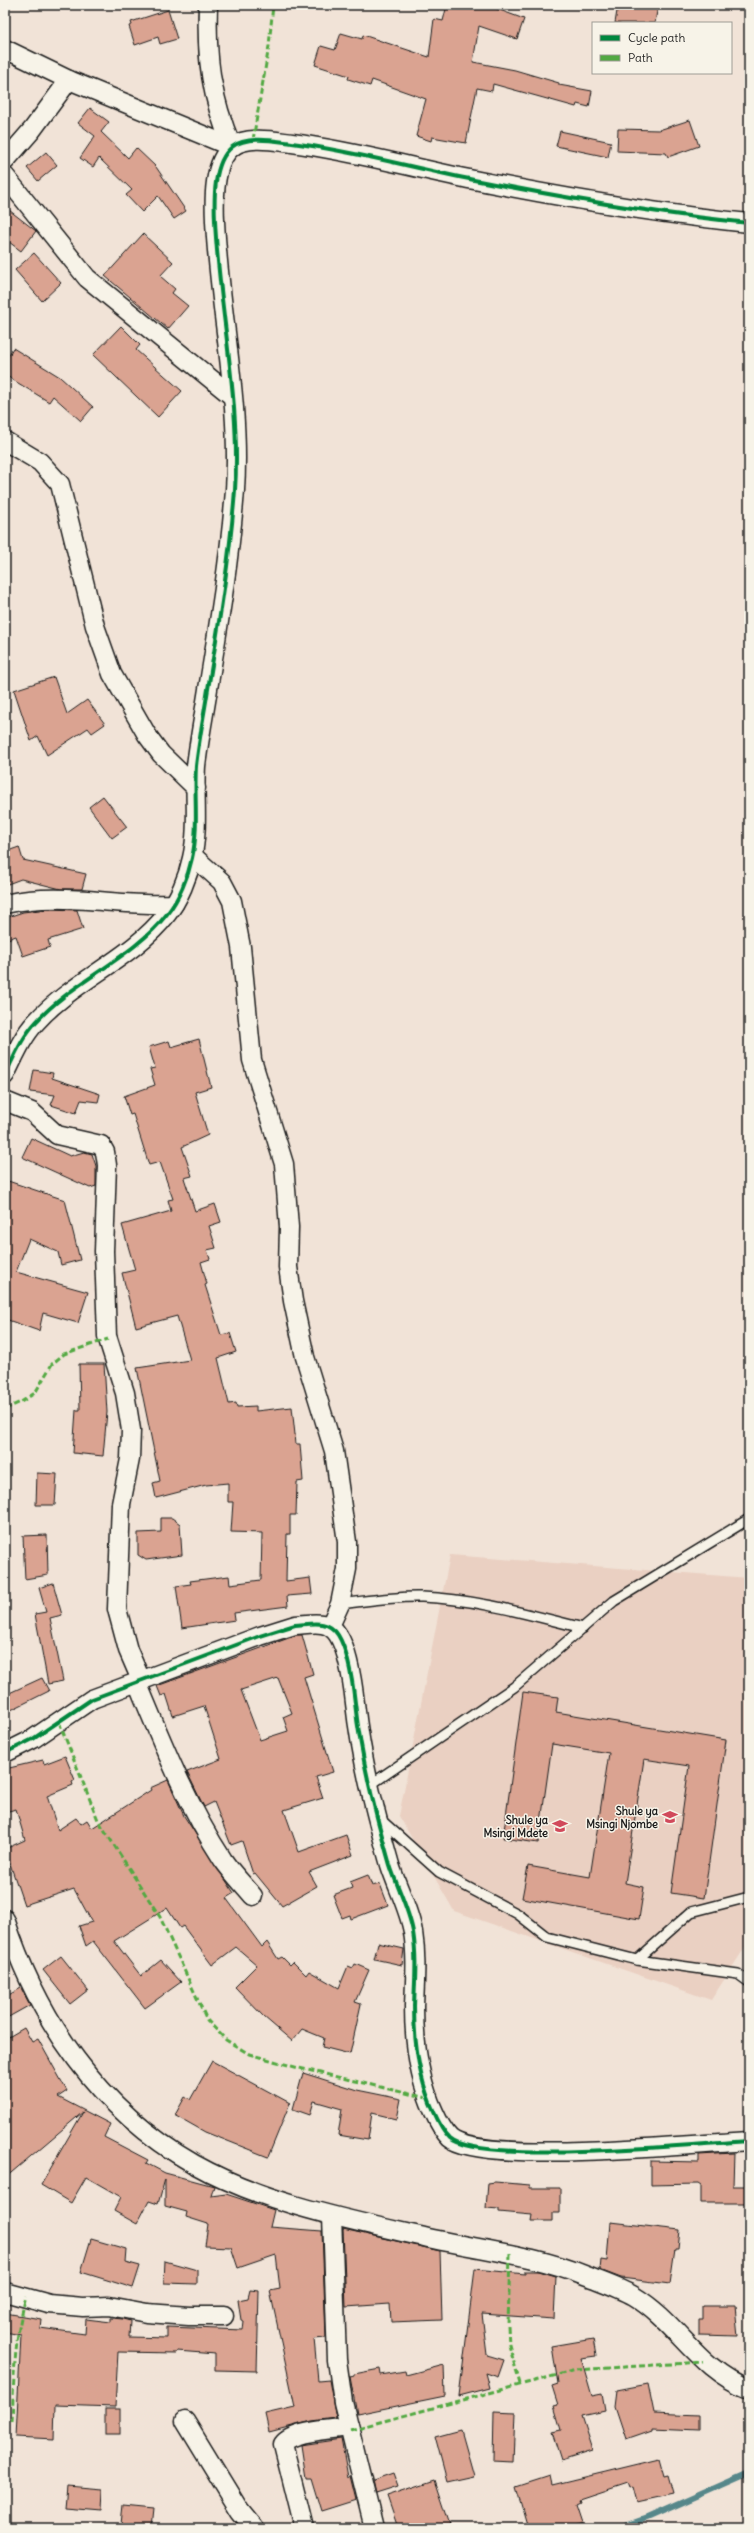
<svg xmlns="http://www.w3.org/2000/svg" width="754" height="2533" font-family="Delius,sans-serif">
	<rect width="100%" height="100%" fill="#f1e3d7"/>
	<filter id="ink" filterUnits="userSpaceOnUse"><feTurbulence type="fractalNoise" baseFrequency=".025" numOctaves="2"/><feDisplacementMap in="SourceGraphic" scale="8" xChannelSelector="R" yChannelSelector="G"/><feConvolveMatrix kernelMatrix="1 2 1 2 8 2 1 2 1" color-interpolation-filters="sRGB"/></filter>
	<g filter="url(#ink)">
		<!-- built -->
		<polygon fill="#ead0c2" points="450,1555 749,1578 749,1941 711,2000 454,1911 399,1816"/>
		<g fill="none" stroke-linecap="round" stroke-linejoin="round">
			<!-- stream -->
			<polyline stroke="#56878a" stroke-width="6" points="619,2528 647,2518 749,2473"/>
		</g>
		<!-- building -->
		<g fill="#daa391" stroke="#1c1c1c" fill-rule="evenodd">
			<polygon points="447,5 486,5 524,19 517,39 479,26 473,62 515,70 559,83 559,85 592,91 589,107 577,104 576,107 493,84 492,91 477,88 466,143 432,137 431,141 416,136 426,99 372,80 370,86 348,79 349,76 315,65 321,46 335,50 341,33 362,39 363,35 429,57 434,19 443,21"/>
			<polygon points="618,5 658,5 655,23 615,23"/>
			<polygon points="168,10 177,39 160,44 158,37 135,45 129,26 132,25 131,22"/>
			<polygon points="90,108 109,122 101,132 128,158 136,148 156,167 186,211 174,219 158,196 142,212 126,195 132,190 99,158 93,167 80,158 95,136 78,123"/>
			<polygon points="690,120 699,146 668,157 666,153 617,151 618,129 659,130"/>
			<polygon points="560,131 611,142 608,157 556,146"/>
			<polygon points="46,152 57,165 38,181 27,168"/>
			<polygon points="5,207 36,231 21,251 5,239"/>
			<polygon points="143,234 173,262 160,276 175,289 172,293 188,306 168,329 105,276"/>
			<polygon points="34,253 61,283 42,301 15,270"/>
			<polygon points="121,326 140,345 136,350 182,391 158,417 93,355"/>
			<polygon points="13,348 60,377 93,407 81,421 53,396 49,402 5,375 5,361"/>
			<polygon points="54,677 67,714 87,700 105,724 92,733 88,728 47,755 38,736 31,741 14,690"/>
			<polygon points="103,796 127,827 112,838 89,807"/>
			<polygon points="19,847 23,860 86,874 82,889 61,889 21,879 5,885 5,852"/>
			<polygon points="48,909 77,910 83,929 48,940 50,947 23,956 16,936 5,940 5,918 23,912"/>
			<polygon points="199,1039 211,1087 195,1092 208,1135 182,1147 192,1176 184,1178 195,1211 215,1204 221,1222 209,1226 216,1248 207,1250 210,1259 201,1262 207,1284 205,1285 221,1335 230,1333 236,1352 218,1358 229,1404 236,1403 237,1407 256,1406 256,1411 292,1407 296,1444 300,1444 303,1481 297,1482 296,1515 290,1515 290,1534 287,1534 286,1581 310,1578 312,1594 287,1596 288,1606 234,1613 235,1620 182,1628 176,1586 191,1584 190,1581 229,1576 230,1584 261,1580 262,1533 231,1532 233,1502 228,1502 228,1483 206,1485 156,1498 153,1483 160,1481 137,1368 190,1360 177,1316 136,1327 122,1273 135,1270 122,1225 171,1211 168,1200 173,1199 160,1162 149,1165 133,1114 130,1115 124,1096 155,1085 150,1069 155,1068 149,1047 169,1041 171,1047"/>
			<polygon points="34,1070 53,1073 52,1078 100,1094 98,1102 81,1100 76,1113 51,1105 55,1095 30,1092"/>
			<polygon points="31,1138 70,1156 84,1152 92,1154 96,1166 96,1186 90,1188 22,1157"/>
			<polygon points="5,1180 65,1200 80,1260 61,1265 58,1252 29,1239 16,1272 88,1292 78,1323 43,1313 39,1331 5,1319"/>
			<polygon points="79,1364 104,1364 107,1412 103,1456 73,1453 76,1410 80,1410"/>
			<polygon points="37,1473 57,1474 55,1505 36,1505"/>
			<polygon points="161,1518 172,1518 180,1524 182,1555 146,1560 138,1555 138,1533 161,1532"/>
			<polygon points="47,1535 48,1575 25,1579 23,1536"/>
			<polygon points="53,1583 62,1615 50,1618 63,1681 48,1684 35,1614 46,1612 39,1588"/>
			<path d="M297,1635h5l11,39 -9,3 29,95 -17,5 7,21 -39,12 15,42 47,-17 7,20 -44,17 8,14 -35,20 -27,-33 -2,1 -11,-33 -11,4 -17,-43 -10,5 -17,-35 34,-13 -17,-53 -31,10 -7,-22 -5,2 -4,-10zM278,1678l14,35 -9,4 5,14 -28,9 -19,-50z"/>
			<polygon points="42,1678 49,1691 9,1711 5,1702 5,1695"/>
			<polygon points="523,1692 558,1697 556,1712 726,1740 704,1898 671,1893 689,1766 644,1759 625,1883 644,1887 639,1919 522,1898 528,1866 590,1877 609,1753 552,1744 538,1843 503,1838"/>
			<polygon points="65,1756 75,1780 72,1782 73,1785 47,1796 58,1830 76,1818 81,1824 87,1820 92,1828 151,1790 150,1788 168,1780 184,1816 234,1893 226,1898 262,1947 267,1942 278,1959 282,1957 290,1965 293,1962 306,1975 309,1971 339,1988 348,1966 353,1968 355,1964 369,1970 355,2002 361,2004 350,2054 322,2047 324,2038 302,2029 292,2041 264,2017 235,1987 257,1965 236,1947 212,1965 183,1926 180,1928 167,1908 114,1941 141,1976 161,1960 181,1982 145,2008 93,1941 86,1946 79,1926 92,1922 74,1889 24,1905 5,1849 25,1840 16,1809 5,1812 5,1769 43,1760 44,1764"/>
			<polygon points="368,1875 372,1886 380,1884 388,1905 351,1919 350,1915 342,1918 333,1895 352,1888 350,1882"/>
			<polygon points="378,1943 404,1949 402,1965 374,1959"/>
			<polygon points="61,1956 88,1990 70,2004 43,1970"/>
			<polygon points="21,1988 30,2005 5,2019 5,1997"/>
			<polygon points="24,2028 32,2042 38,2039 67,2091 58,2097 110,2124 104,2137 148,2160 146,2163 165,2173 214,2186 211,2196 226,2194 274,2210 270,2227 322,2231 326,2338 314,2339 318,2381 329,2380 336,2418 312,2421 269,2432 265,2414 295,2407 270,2291 280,2289 276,2255 238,2268 231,2247 205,2246 208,2224 186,2217 187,2212 165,2206 165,2179 158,2204 149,2201 137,2224 114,2211 121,2197 86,2177 71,2203 41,2185 83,2112 5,2178 5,2039"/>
			<polygon points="212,2061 290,2103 268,2157 205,2132 175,2115 185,2097 190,2100"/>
			<polygon points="303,2073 357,2090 401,2099 397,2119 372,2113 368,2140 338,2135 342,2109 314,2101 310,2115 293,2109"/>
			<polygon points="734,2153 733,2186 749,2186 749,2203 701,2203 701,2186 698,2184 651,2185 651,2161 699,2162 699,2155"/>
			<polygon points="495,2182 530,2185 530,2188 560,2188 560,2213 552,2213 552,2221 531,2221 532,2215 499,2212 499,2209 486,2208 488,2183"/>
			<polygon points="610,2222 680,2230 678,2249 675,2249 670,2284 621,2278 600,2270 601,2260 607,2261"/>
			<polygon points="343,2229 440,2251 442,2320 391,2322 390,2304 346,2307"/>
			<polygon points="91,2239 126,2249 125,2262 140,2266 133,2288 81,2272"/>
			<polygon points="165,2261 197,2270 197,2284 164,2283"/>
			<polygon points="475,2269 525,2274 525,2271 539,2271 556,2276 554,2319 482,2314 487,2355 504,2360 498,2377 486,2373 490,2388 459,2396"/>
			<polygon points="250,2290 259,2291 257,2371 215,2370 215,2354 177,2351 176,2353 118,2352 115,2407 55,2405 54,2439 16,2437 21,2335 5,2332 5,2313 41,2319 40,2328 85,2334 86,2319 111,2322 111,2318 123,2319 130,2321 129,2337 167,2338 167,2327 243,2330 244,2321 241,2320 238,2300 248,2298"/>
			<polygon points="703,2306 735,2306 738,2336 699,2335 699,2320 703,2320"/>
			<polygon points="593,2339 596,2356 581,2358 592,2396 602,2394 605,2411 582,2416 593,2450 561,2460 552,2432 561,2430 554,2406 558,2405 552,2386 558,2384 552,2346"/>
			<polygon points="444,2365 445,2396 357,2414 350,2377 354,2376 354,2374 380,2369 381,2375 405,2371 406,2375"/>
			<polygon points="648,2384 654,2413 699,2415 699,2430 652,2428 652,2430 626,2439 615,2406 617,2390"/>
			<rect x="105" y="2409" width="15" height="25"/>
			<polygon points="494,2412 515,2413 513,2462 493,2461"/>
			<polygon points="461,2430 474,2476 447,2482 435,2437"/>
			<polygon points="341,2439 348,2477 350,2476 356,2500 321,2511 311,2478 306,2478 301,2445"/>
			<polygon points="659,2459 664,2477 668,2476 673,2494 637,2502 633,2487 630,2488 628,2483 580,2499 581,2502 577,2504 583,2522 564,2528 528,2528 516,2487 550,2476 552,2485"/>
			<polygon points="393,2473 398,2487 376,2494 373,2480"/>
			<polygon points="435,2480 451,2528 398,2528 387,2496"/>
			<polygon points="67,2486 102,2489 101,2510 65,2507"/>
			<polygon points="123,2506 154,2509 152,2528 121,2524"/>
		</g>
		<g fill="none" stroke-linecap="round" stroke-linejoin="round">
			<!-- lane casing -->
			<g stroke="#1c1c1c" stroke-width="12">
				<g id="lane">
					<path d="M340,1604c27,-3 55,-8 82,-7 55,2 108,18 161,31"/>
					<polyline points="370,1785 514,1687 614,1601 749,1519"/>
					<polyline points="381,1820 439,1872 518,1914 547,1937 637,1960 691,1912 749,1897"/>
					<polyline points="637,1960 738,1974 749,1982"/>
				</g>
			</g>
			<!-- street casing -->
			<g stroke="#1c1c1c" stroke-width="21">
				<g id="street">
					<path d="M208,5c-2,54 3,92 24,142"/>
					<polyline points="5,49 69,80 232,147"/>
					<polyline points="5,161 32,130 69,80"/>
					<polyline points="5,176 87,278 232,396"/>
					<polyline points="5,441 40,462 60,484 95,626 112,674 147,735 161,754 196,788"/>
					<polyline points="193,856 222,882 232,901 241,947 252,1060 284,1164 289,1227 288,1267 293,1301 305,1357 334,1451 347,1542 347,1569 340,1604 330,1626"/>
					<path d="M5,904c57,-13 112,3 169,0"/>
					<path d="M5,1075c9,-18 17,-38 31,-53 38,-42 96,-63 131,-108 12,-15 21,-37 25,-56 7,-30 2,-62 4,-92 3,-26 8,-51 12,-77 11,-66 22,-132 27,-199 6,-90 -16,-180 -20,-269 -1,-21 -2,-59 17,-74 15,-12 43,-6 60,-4 62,8 121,25 182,37 91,18 183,34 275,43"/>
					<polyline points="5,1101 32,1112 57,1135 101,1145 105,1152 107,1165 104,1251 107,1336 125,1393 131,1430 130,1459 121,1504 117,1609 128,1650 141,1680"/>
					<path d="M137,1682c25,60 50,123 86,178 9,13 20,24 30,36"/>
					<path d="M5,1753l28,-14 59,-40 168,-63 35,-11c17,-1 33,-6 43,10 10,16 15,50 17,68 6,55 20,109 35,162 7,22 19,44 23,67 4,25 2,48 1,74 0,35 5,74 20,106 4,9 9,19 16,26 31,27 249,6 299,3"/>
					<path d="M5,1919c33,101 94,191 189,245 71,40 160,57 239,75 51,11 105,17 154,37 15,6 33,12 47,20 45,27 62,72 115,93"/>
					<polyline points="332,2216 337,2360 343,2402 374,2528"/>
					<polyline points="5,2292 49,2304 83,2307 109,2306 147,2313 189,2316 224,2316"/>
					<polyline points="185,2421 240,2511 254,2528"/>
					<path d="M304,2528l-21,-84c9,-13 51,-15 67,-17"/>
				</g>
			</g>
			<!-- lane -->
			<use href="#lane" stroke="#f7f3e8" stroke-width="9"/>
			<!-- street -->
			<use href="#street" stroke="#f7f3e8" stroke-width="18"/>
			<!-- quiet -->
			<g stroke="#52a943" stroke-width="3" stroke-dasharray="6 3" stroke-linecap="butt">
				<polyline points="602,5 606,8"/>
				<polyline points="253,140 269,46 273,5"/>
				<polyline points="5,1409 21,1402 35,1393 52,1364 64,1354 108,1339"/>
				<polyline points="59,1722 98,1820 160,1917 207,2020 226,2040 249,2054 295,2067 427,2098"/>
				<polyline points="510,2254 508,2326 509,2345 520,2384"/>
				<path d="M12,2422c2,-45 2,-82 14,-125"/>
				<polyline points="350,2430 576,2370 703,2362"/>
			</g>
			<!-- cycleway casing -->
			<g stroke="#f7f3e8" stroke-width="6">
				<g id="cycleway">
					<path d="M5,1075c9,-18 17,-38 31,-53 38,-42 96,-63 131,-108 12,-15 21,-37 25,-56 7,-30 2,-62 4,-92 3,-26 8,-51 12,-77 11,-66 22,-132 27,-199 6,-90 -16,-180 -20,-269 -1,-21 -2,-59 17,-74 15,-12 43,-6 60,-4 62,8 121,25 182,37 91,18 183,34 275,43"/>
					<path d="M5,1753l28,-14 59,-40 168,-63 35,-11c17,-1 33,-6 43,10 10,16 15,50 17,68 6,55 20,109 35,162 7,22 19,44 23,67 4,25 2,48 1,74 0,35 5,74 20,106 4,9 9,19 16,26 31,27 249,6 299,3"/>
				</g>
			</g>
			<!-- cycleway -->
			<use href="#cycleway" stroke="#00873e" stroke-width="4"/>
		</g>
	</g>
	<!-- icons -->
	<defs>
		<g id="school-bare" transform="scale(1.2)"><path d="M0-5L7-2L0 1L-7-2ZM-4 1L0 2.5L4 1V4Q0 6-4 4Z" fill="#d1495b" stroke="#f7f3e8" stroke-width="2.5" paint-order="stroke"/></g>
	</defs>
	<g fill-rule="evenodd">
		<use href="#school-bare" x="670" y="1817"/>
		<use href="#school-bare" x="560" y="1826"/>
	</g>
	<g text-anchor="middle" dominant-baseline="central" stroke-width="3" stroke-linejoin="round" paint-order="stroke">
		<!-- poi labels -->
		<g font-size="11" font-weight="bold" fill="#1c1c1c" stroke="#f7f3e8" text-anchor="end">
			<text x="658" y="1811">Shule ya<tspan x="658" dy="13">Msingi Njombe</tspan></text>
			<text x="548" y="1820">Shule ya<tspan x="548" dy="13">Msingi Mdete</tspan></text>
		</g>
	</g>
	<!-- margin -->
	<rect width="754" height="2533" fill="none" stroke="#f7f3e8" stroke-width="20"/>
	<rect x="10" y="10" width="734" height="2513" fill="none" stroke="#1c1c1c" stroke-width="1.5" filter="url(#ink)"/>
	<!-- legend -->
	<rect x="592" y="22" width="140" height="52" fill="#f7f3e8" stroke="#9f9d96"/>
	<rect x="600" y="35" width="20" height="6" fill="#00873e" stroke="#9f9d96"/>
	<text x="628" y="42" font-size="12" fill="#1c1c1c">Cycle path</text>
	<rect x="600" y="55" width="20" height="6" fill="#52a943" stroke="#9f9d96"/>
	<text x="628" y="62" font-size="12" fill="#1c1c1c">Path</text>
</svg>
